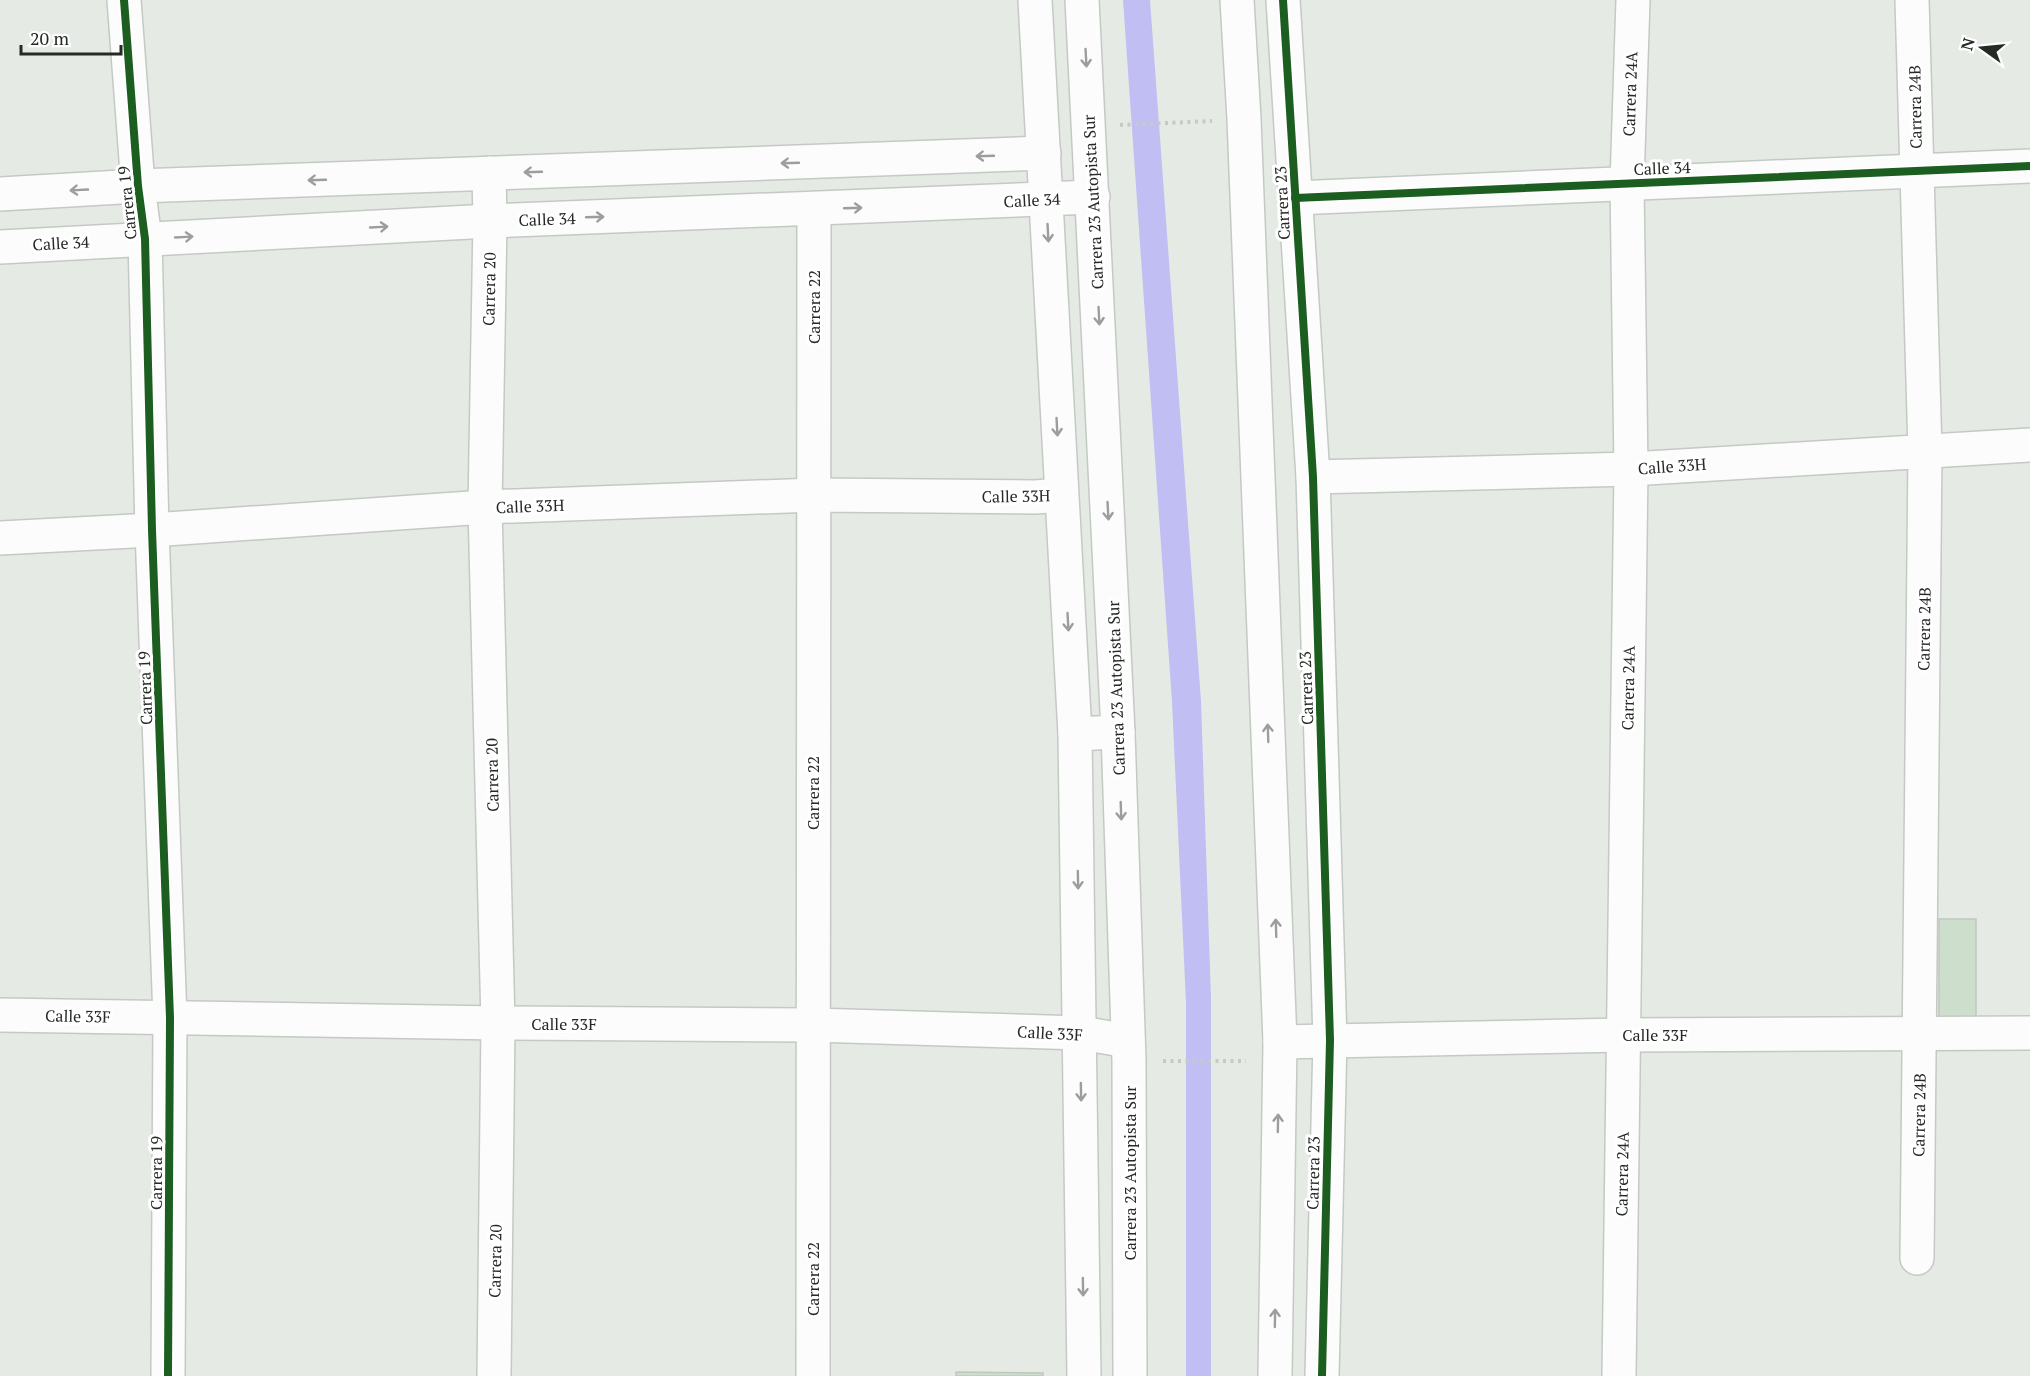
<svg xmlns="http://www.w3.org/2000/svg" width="2030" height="1376" font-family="'PT Serif',serif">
	<rect width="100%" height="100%" fill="#e5ebe4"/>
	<!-- water -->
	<polygon fill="#c1bef3" points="1123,0 1150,0 1201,701 1211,999 1211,1376 1186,1376 1186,1003 1172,702"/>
	<!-- building -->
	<g fill="#cedecd" stroke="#c1c6c1" stroke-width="1.5">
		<rect x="1939" y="919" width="37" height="103"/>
		<polygon points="956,1372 1043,1373 1043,1376 956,1376"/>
	</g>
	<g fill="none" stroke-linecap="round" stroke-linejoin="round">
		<!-- street casing -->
		<g stroke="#c4c9c4" stroke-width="36">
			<g id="street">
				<polyline points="1912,0 1925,451 1917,1258"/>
				<polyline points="489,173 490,221 485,507 498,1023 494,1376"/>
				<polyline points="1295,198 2030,166"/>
				<polyline points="145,239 152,530 170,1018 168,1376"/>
				<polyline points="1313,477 1631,469 2030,445"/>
				<polyline points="0,538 152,530 485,507 814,495 1035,497 1061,495"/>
				<polyline points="0,1015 498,1023 813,1025 1081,1033 1128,1041"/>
				<polyline points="1280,1042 1623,1035 2030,1033"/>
				<polyline points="813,1376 814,209"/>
				<polyline points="1619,1376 1631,469 1627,183 1633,0"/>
			</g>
		</g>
		<!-- secondary casing -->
		<g stroke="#c4c9c4" stroke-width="36">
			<g id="secondary">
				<polyline points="124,0 138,186 145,239"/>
				<polyline points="1035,0 1075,734 1084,1376"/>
				<polyline points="1283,0 1313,477 1330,1040 1322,1376"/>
				<polyline points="0,194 138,186 1044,153"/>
				<polyline points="0,247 490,221 1093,197"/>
			</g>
		</g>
		<!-- primary casing -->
		<g stroke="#c4c9c4" stroke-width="36">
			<g id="primary">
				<polyline points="1082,0 1118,732 1129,1061 1130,1376"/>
				<polyline points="1237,0 1244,119 1280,1042 1275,1376"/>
				<polyline points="1075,734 1118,732"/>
			</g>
		</g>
		<!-- path -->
		<g stroke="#c7c9c7" stroke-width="4" stroke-dasharray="3 4.5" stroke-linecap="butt">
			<polyline points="1120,125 1212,121"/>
			<polyline points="1163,1061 1246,1061"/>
		</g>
		<!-- street -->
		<use href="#street" stroke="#fbfcfb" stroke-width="33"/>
		<!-- secondary -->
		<use href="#secondary" stroke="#fbfcfb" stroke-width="33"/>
		<!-- primary -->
		<use href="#primary" stroke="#fbfcfb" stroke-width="33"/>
		<!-- cycleway casing -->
		<g stroke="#fff" stroke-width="11">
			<g id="cycleway">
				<polyline points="124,0 138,186 145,239 152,530 170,1018 168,1376"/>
				<polyline points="1283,0 1313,477 1330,1040 1322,1376"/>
				<polyline points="1295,198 2030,166"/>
			</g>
		</g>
		<!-- cycleway -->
		<use href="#cycleway" stroke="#1b5e20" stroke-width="8"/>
	</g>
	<!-- one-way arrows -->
	<defs><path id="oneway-shaft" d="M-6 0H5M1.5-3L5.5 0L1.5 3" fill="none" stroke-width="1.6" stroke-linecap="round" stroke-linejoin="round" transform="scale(1.5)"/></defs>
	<g stroke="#9b9e9b">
		<use href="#oneway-shaft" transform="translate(1086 58) rotate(87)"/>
		<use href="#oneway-shaft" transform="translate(985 156) rotate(178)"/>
		<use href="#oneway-shaft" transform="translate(790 163) rotate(178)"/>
		<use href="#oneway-shaft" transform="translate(533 172) rotate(178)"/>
		<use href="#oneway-shaft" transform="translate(317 180) rotate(178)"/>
		<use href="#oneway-shaft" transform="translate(79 190) rotate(177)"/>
		<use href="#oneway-shaft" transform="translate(853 208) rotate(-2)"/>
		<use href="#oneway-shaft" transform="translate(595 217) rotate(-2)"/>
		<use href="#oneway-shaft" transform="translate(379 227) rotate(-3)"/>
		<use href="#oneway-shaft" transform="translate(1048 233) rotate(87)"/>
		<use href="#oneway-shaft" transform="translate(184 237) rotate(-3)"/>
		<use href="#oneway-shaft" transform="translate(1099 316) rotate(87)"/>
		<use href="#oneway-shaft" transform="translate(1057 427) rotate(87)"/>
		<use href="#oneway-shaft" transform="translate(1108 511) rotate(87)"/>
		<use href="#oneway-shaft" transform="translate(1068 622) rotate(87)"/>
		<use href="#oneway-shaft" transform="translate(1268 733) rotate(-92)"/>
		<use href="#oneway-shaft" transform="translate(1121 811) rotate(88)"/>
		<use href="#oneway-shaft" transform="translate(1078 880) rotate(89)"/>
		<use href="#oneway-shaft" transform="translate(1276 928) rotate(-92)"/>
		<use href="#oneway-shaft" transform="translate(1081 1092) rotate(89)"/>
		<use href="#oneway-shaft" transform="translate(1278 1123) rotate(-89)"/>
		<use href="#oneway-shaft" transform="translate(1083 1287) rotate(89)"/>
		<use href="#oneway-shaft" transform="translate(1275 1318) rotate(-89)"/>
	</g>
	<g text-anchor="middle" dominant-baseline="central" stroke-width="6" stroke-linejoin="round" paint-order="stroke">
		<!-- street labels -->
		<g font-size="16" fill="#252a25" stroke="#fff">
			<text transform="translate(1630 94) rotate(-88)">Carrera 24A</text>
			<text transform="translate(1915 107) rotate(-91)">Carrera 24B</text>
			<text transform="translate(1662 168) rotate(-2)">Calle 34</text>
			<text transform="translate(1032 200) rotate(-3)">Calle 34</text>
			<text transform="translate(1093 202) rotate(-93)">Carrera 23 Autopista Sur</text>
			<text transform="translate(127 203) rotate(-96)">Carrera 19</text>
			<text transform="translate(1282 203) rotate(-93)">Carrera 23</text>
			<text transform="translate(547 219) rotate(-2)">Calle 34</text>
			<text transform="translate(61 243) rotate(-3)">Calle 34</text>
			<text transform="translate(489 289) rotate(-89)">Carrera 20</text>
			<text transform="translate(814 307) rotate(-90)">Carrera 22</text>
			<text transform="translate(1672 466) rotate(-4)">Calle 33H</text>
			<text transform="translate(1016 496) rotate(-1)">Calle 33H</text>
			<text transform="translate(530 506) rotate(-2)">Calle 33H</text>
			<text transform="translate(1924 629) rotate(-89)">Carrera 24B</text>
			<text transform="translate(145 688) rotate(-92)">Carrera 19</text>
			<text transform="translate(1116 688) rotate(-92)">Carrera 23 Autopista Sur</text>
			<text transform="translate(1306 688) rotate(-92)">Carrera 23</text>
			<text transform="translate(1628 688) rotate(-89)">Carrera 24A</text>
			<text transform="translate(492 775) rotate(-91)">Carrera 20</text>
			<text transform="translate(813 793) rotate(-90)">Carrera 22</text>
			<text transform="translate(78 1016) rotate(1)">Calle 33F</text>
			<text x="564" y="1024">Calle 33F</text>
			<text transform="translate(1050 1033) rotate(3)">Calle 33F</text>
			<text x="1655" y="1035">Calle 33F</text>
			<text transform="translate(1919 1115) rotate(-89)">Carrera 24B</text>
			<text transform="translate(156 1173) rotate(-90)">Carrera 19</text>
			<text transform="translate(1130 1173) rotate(-90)">Carrera 23 Autopista Sur</text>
			<text transform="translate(1313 1173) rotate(-89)">Carrera 23</text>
			<text transform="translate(1622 1174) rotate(-89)">Carrera 24A</text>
			<text transform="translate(495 1261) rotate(-89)">Carrera 20</text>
			<text transform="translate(813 1279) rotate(-90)">Carrera 22</text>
		</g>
	</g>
	<!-- north arrow -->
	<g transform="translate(1982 48) rotate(285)" stroke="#ffffff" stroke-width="4.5" paint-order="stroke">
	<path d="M0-4.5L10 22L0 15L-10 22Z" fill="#252a25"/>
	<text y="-9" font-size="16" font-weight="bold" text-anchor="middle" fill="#252a25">N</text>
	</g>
	<!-- scale -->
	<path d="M21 45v9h100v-9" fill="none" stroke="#252a25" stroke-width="3"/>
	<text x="30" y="45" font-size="18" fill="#252a25" stroke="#ffffff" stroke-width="4.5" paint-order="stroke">20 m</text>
</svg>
